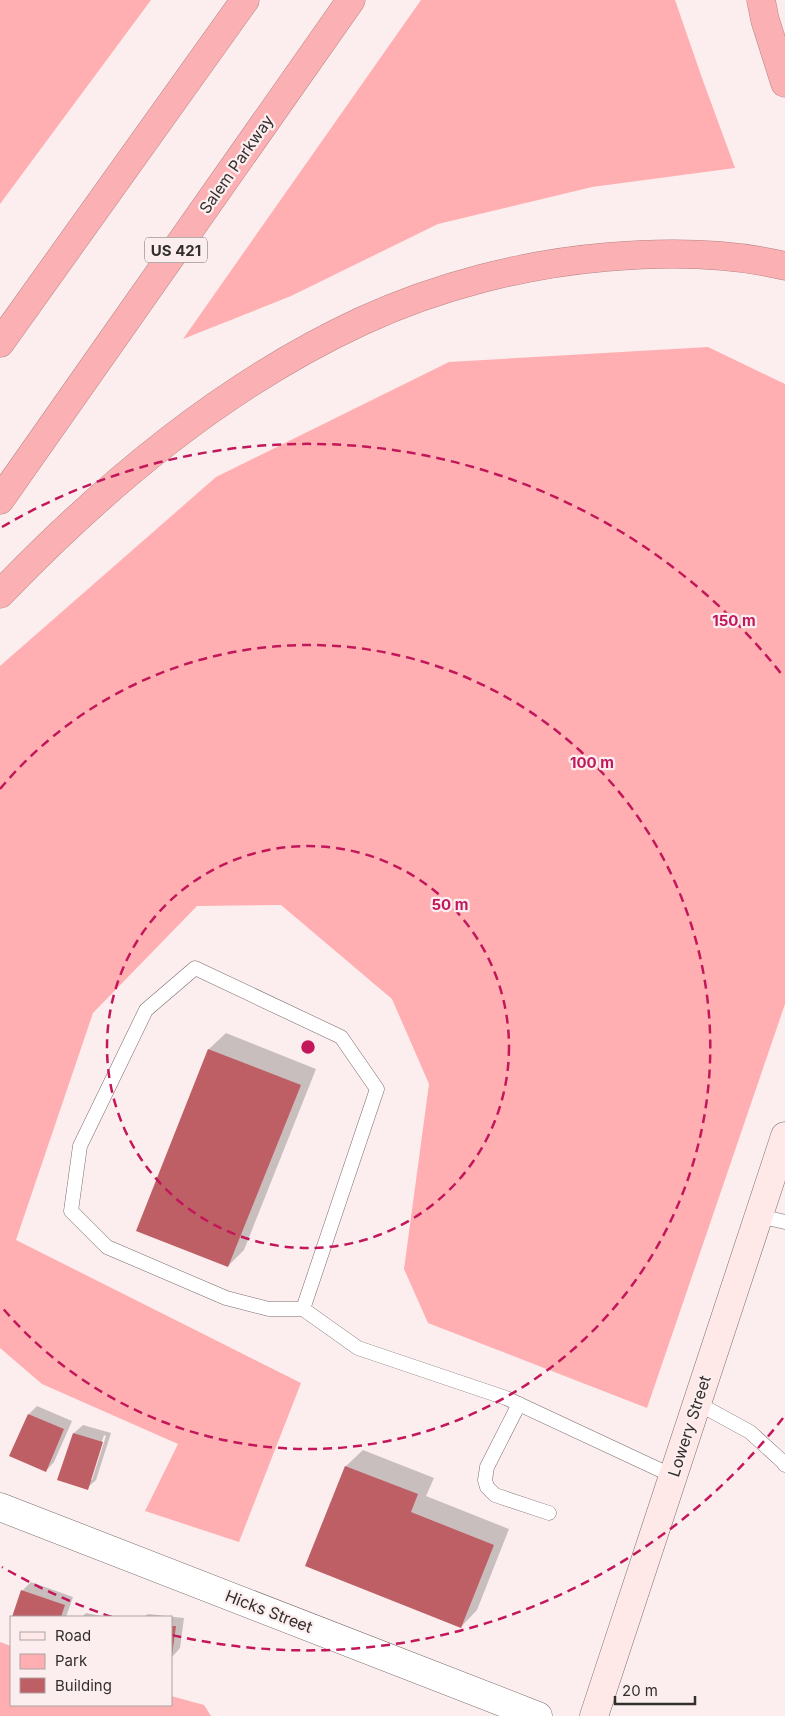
<svg xmlns="http://www.w3.org/2000/svg" width="785" height="1716" font-family="Inter,sans-serif">
	<rect width="100%" height="100%" fill="#fceeee"/>
	<!-- green -->
	<g fill="#ffafb1">
		<polygon points="0,0 151,0 0,204"/>
		<polygon points="421,0 675,0 702,78 735,168 592,187 438,224 291,296 183,339"/>
		<polygon points="708,347 785,384 785,1004 647,1408 428,1323 404,1269 429,1084 392,999 281,905 197,906 93,1013 16,1240 301,1383 239,1542 145,1511 178,1444 42,1384 0,1348 0,666 216,477 449,362"/>
		<polygon points="0,1642 11,1646 11,1705 171,1705 171,1696 204,1705 211,1716 0,1716"/>
	</g>
	<!-- shadow -->
	<g fill="#0003" fill-rule="evenodd">
		<polygon points="226,1033 316,1069 244,1250 228,1266 137,1230 209,1049"/>
		<polygon points="37,1406 72,1421 54,1462 46,1471 29,1414"/>
		<path d="M83,1425l28,8 -15,47 -9,8 -28,-9 15,-46zM104,1435l2,1 -14,44h-2z"/>
		<polygon points="363,1450 434,1478 426,1496 509,1529 477,1610 461,1627 307,1566 346,1466"/>
		<polygon points="31,1582 73,1597 66,1617 13,1617 22,1591"/>
		<polygon points="86,1613 107,1617 82,1617"/>
		<polygon points="148,1614 184,1618 180,1648 172,1657 171,1617 144,1617"/>
	</g>
	<!-- building -->
	<g fill="#be5f65">
		<polygon points="208,1049 301,1085 228,1267 136,1231"/>
		<polygon points="28,1414 64,1429 46,1472 9,1456"/>
		<polygon points="73,1433 103,1442 88,1490 57,1480"/>
		<polygon points="345,1466 418,1494 411,1512 494,1545 461,1628 305,1566"/>
		<polygon points="21,1590 65,1605 61,1617 12,1617"/>
		<polygon points="171,1626 176,1626 172,1655 171,1655"/>
	</g>
	<g fill="none" stroke-linecap="round" stroke-linejoin="round">
		<!-- lane casing -->
		<g stroke="#796c6c" stroke-width="15">
			<g id="lane">
				<polyline points="759,1216 785,1222"/>
				<polyline points="303,1309 269,1309 226,1298 107,1247 71,1211 80,1146 146,1010 195,968 341,1037 377,1089 303,1309 358,1348 506,1398 673,1476"/>
				<polyline points="697,1403 750,1432 783,1462 785,1465"/>
				<polyline points="519,1404 487,1467 485,1480 487,1487 495,1495 549,1513"/>
			</g>
		</g>
		<!-- street casing -->
		<g stroke="#796c6c" stroke-width="29">
			<polyline id="street" points="0,1507 538,1716"/>
		</g>
		<!-- secondary casing -->
		<g stroke="#796c6c" stroke-width="29">
			<polyline id="secondary" points="594,1716 785,1136"/>
		</g>
		<!-- highway casing -->
		<g stroke="#b58485" stroke-width="29">
			<g id="highway">
				<polyline points="761,0 765,20 785,83"/>
				<polyline points="0,343 245,0"/>
				<polyline points="0,500 351,0"/>
				<path d="M0,594c105,-109 224,-209 362,-273 76,-35 162,-57 245,-64 59,-5 121,-5 178,9"/>
			</g>
		</g>
		<!-- lane -->
		<use href="#lane" stroke="#fff" stroke-width="14"/>
		<!-- street -->
		<use href="#street" stroke="#fff" stroke-width="28"/>
		<!-- secondary -->
		<use href="#secondary" stroke="#fee8e8" stroke-width="28"/>
		<!-- highway -->
		<use href="#highway" stroke="#fbb1b3" stroke-width="28"/>
	</g>
	<!-- distance rings -->
	<g fill="none" stroke="#c2185b" stroke-width="2.5" stroke-dasharray="9 6">
		<circle cx="308" cy="1047" r="201"/>
		<path d="M0 789A402 402 0 1 1 0 1305"/>
		<path d="M783 1418A603 603 0 0 1 172 1635M112 1617A603 603 0 0 1 2 1567M2 527A603 603 0 0 1 783 676"/>
	</g>
	<g text-anchor="middle" dominant-baseline="central" stroke-width="4.5" stroke-linejoin="round" paint-order="stroke">
		<!-- shield labels -->
		<rect fill="#fceeee" stroke="#706868" stroke-width="1" x="145" y="237.5" width="62" height="25" rx="4"/>
		<g font-size="15" font-weight="bold" fill="#342f2f">
			<text x="176" y="250">US 421</text>
		</g>
		<!-- street labels -->
		<g font-size="16" fill="#342f2f" stroke="#fceeee">
			<text transform="translate(236 164) rotate(-55)">Salem Parkway</text>
			<text transform="translate(689 1426) rotate(-72)">Lowery Street</text>
			<text transform="translate(269 1611) rotate(21)">Hicks Street</text>
		</g>
	</g>
	<circle cx="308" cy="1047" r="8" fill="#c2185b" stroke="#fceeee" stroke-width="2.5"/>
	<g font-size="15" text-anchor="middle" font-weight="bold" fill="#c2185b" stroke="#fceeee" stroke-width="4.5" stroke-linejoin="round" paint-order="stroke">
		<text x="734" y="626">150 m</text>
		<text x="592" y="768">100 m</text>
		<text x="450" y="910">50 m</text>
	</g>
	<!-- legend -->
	<rect x="10" y="1616" width="162" height="90" fill="#fceeee" stroke="#aca2a2"/>
	<rect x="20" y="1632" width="25" height="8" fill="#fee8e8" stroke="#aca2a2"/>
	<text x="55" y="1641" font-size="15" fill="#342f2f">Road</text>
	<rect x="20" y="1654" width="25" height="15" fill="#ffafb1" stroke="#aca2a2"/>
	<text x="55" y="1666" font-size="15" fill="#342f2f">Park</text>
	<rect x="20" y="1678" width="25" height="15" fill="#be5f65" stroke="#aca2a2"/>
	<text x="55" y="1691" font-size="15" fill="#342f2f">Building</text>
	<!-- scale -->
	<path d="M615 1696v8h80v-8" fill="none" stroke="#342f2f" stroke-width="2.5"/>
	<text x="622" y="1696" font-size="15" fill="#342f2f" stroke="#fceeee" stroke-width="4" paint-order="stroke">20 m</text>
</svg>
